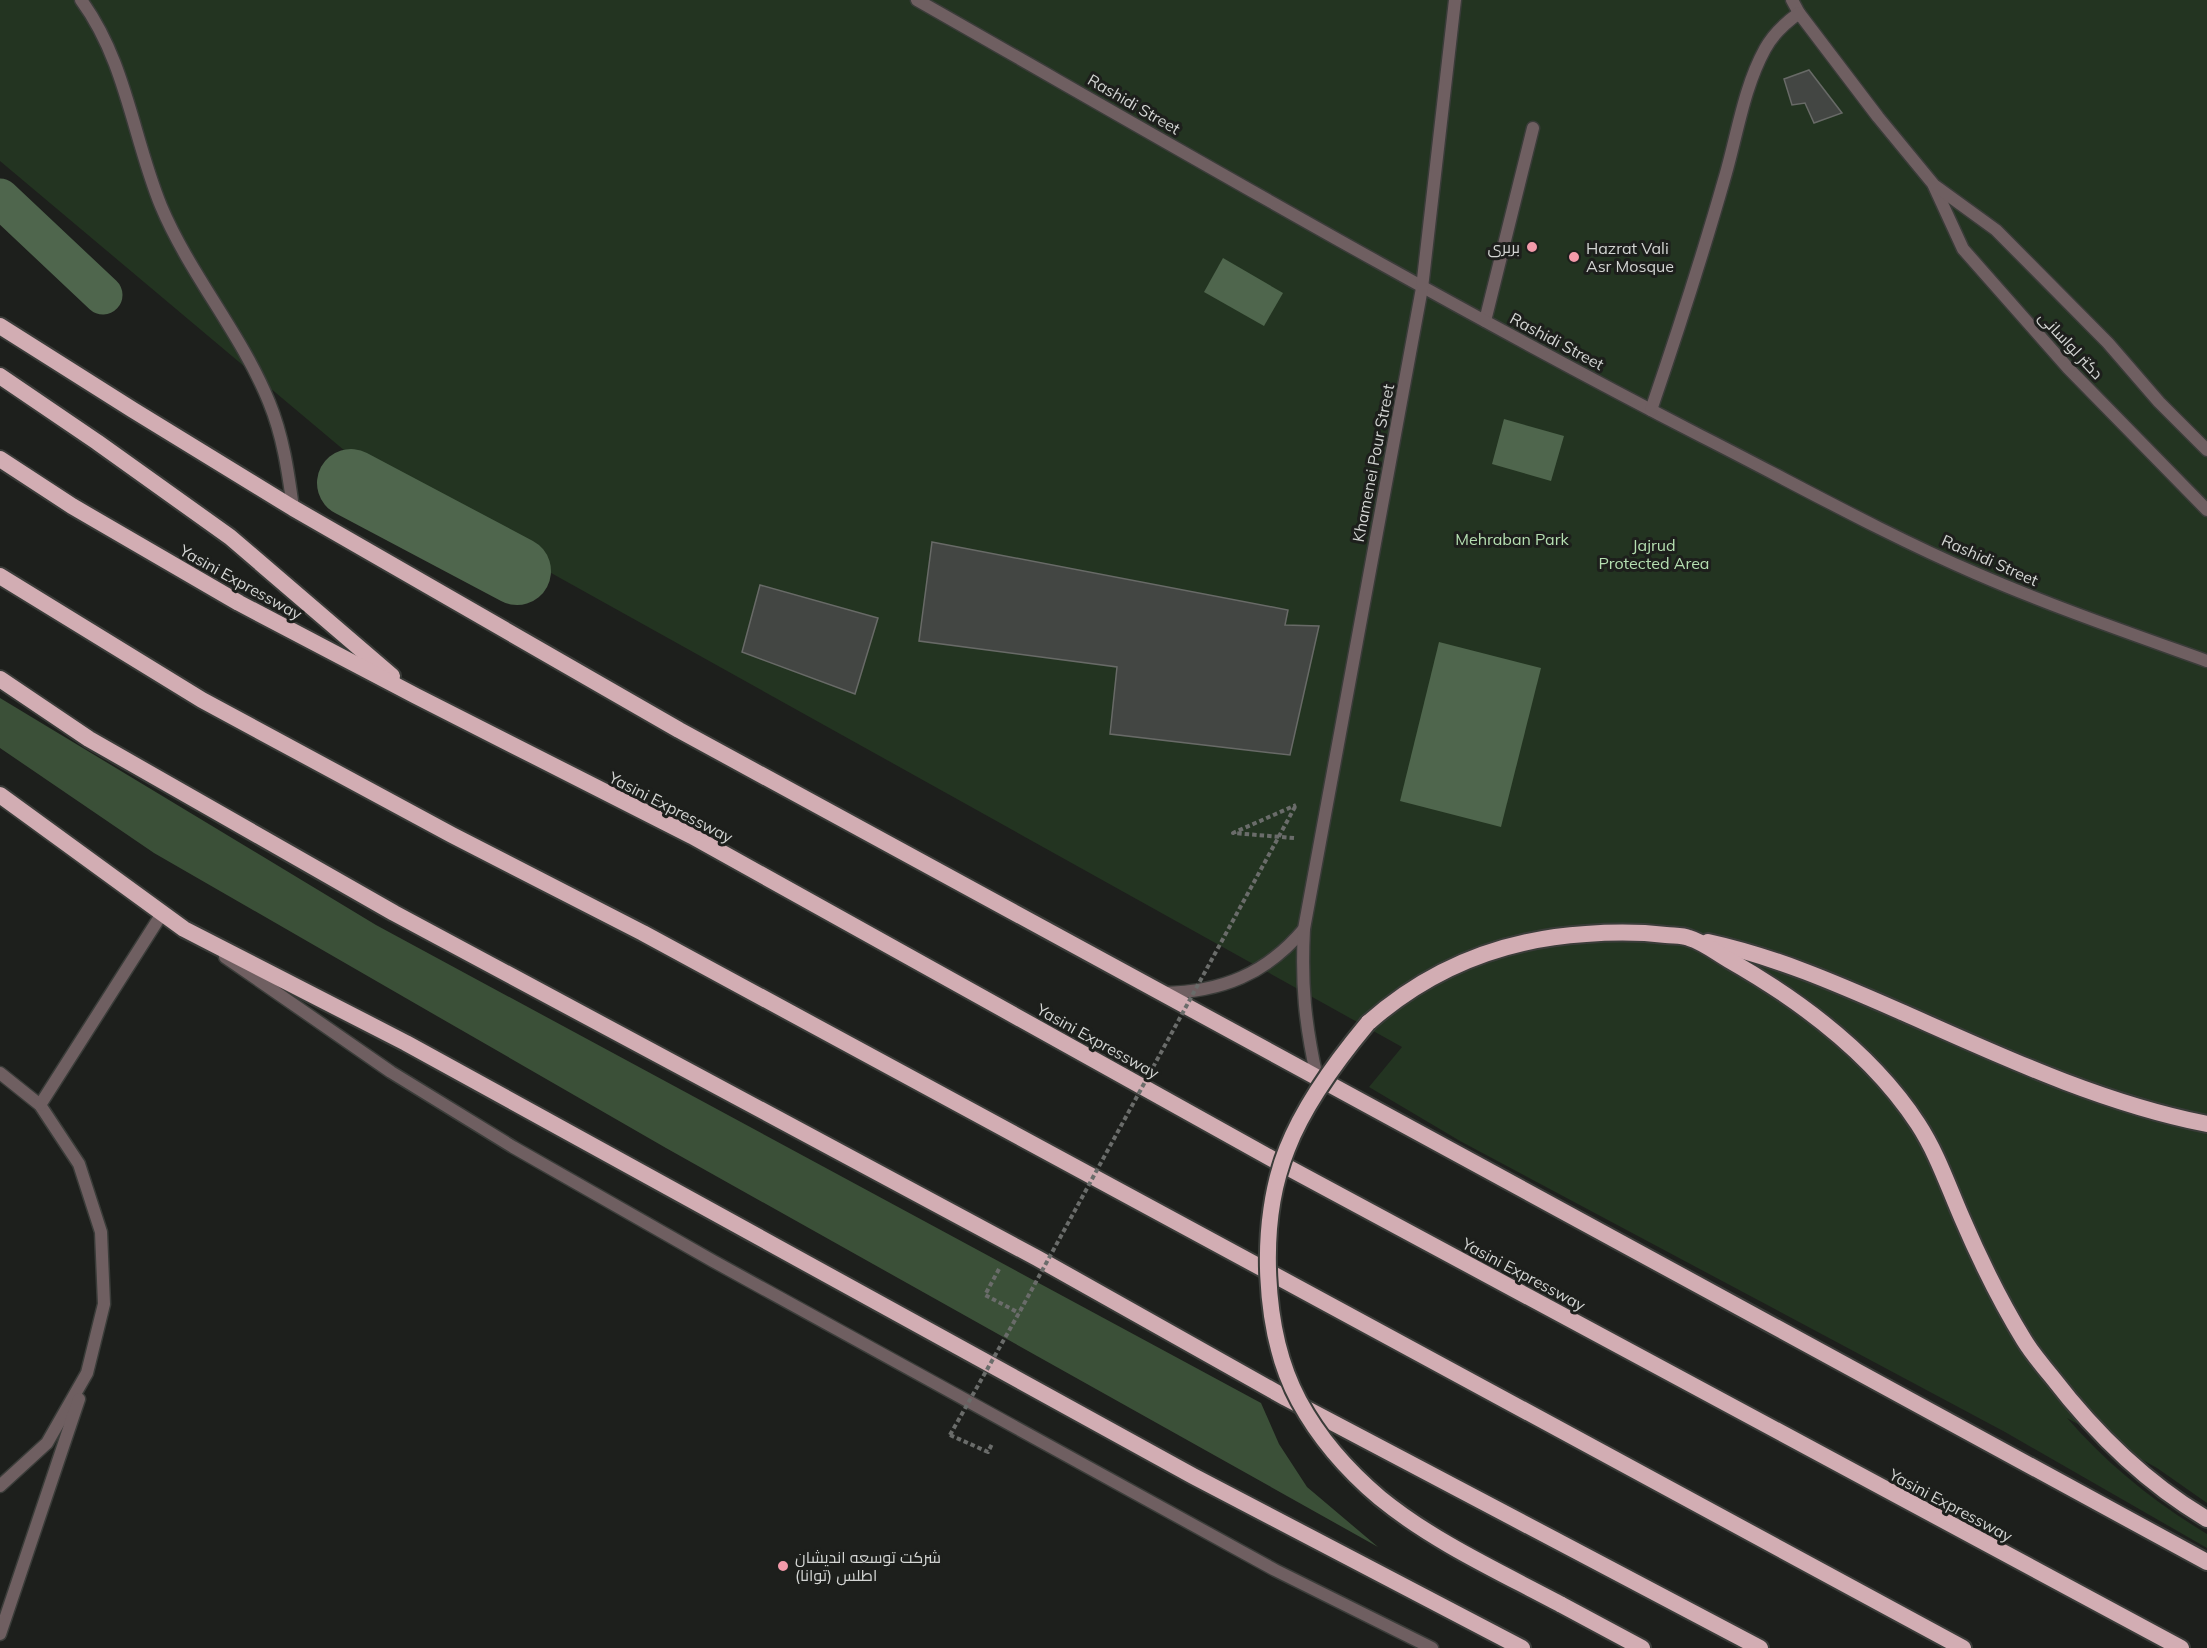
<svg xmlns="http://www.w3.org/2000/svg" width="2207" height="1648" font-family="Mulish,Cairo,sans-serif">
	<rect width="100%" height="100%" fill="#1d1f1c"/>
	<!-- green -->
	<path fill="#233421" d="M0,0h2207v1503l-50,-35 -90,-50c41,47 87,84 140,116v14l-202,-116 -545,-291 -91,-54 33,-40 -1032,-575 -370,-311z"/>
	<!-- forest -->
	<polygon fill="#3b5038" points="0,698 376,925 1261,1403 1279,1444 1307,1487 1378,1547 666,1148 154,853 0,748"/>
	<!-- water -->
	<g fill="#4f664d">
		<polygon points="1223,258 1283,293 1264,326 1204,292"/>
		<polygon points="1504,419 1564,436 1551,481 1492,464"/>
		<polygon points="1439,642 1541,668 1501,827 1400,801"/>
	</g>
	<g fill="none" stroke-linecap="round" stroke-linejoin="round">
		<!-- canal -->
		<polyline stroke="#4f664d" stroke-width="39" points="0,198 103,295"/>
		<!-- river -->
		<polyline stroke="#4f664d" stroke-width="68" points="351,483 517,571"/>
	</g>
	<!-- building -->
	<g fill="#434643" stroke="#686a67" stroke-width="1.5">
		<polygon points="1809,70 1842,113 1814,123 1805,103 1792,105 1784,79"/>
		<polygon points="932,542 1288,610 1285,625 1319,626 1290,755 1110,734 1117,667 919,641"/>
		<polygon points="760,585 878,618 855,694 742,652"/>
	</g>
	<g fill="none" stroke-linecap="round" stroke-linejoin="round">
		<!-- service casing -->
		<g stroke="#3a3c39" stroke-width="15">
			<g id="service">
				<polyline points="1792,0 1799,13"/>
				<polyline points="1485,321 1533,128"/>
				<polyline points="0,1073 40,1105 79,1164 101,1232 104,1304 87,1373 47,1443 0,1486"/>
				<polyline points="40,1105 163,912"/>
				<polyline points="0,1634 79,1399"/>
			</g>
		</g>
		<!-- minor casing -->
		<g stroke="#3a3c39" stroke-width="15">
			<g id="minor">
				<path d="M81,0c45,61 52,138 80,206 29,69 80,127 108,196 14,34 19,69 24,106"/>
				<path d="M917,0c260,148 518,299 784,436 91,46 181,97 274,137 76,33 154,60 232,88"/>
				<polyline points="1934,186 1963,249 2068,368 2207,510"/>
				<path d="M1651,410c26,-76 51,-153 73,-230 13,-43 19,-91 41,-131 8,-15 20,-26 34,-36l79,104 56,68 62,45 112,113 51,59 48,48"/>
				<polyline points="225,957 391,1072 513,1147 713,1261 1275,1570 1432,1648"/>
				<path d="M1163,993c59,-1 103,-19 141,-64"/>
				<path d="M1317,1078c-12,-54 -16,-94 -13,-149l118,-641 33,-288"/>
			</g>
		</g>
		<!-- trunk casing -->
		<g stroke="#3a3c39" stroke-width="20">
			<g id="trunk">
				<polyline points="0,326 133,410 293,508 679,730 2207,1562"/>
				<polyline points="0,376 97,442 230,537 392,676"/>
				<polyline points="0,459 72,506 239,603 416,696 692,836 1274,1160 2181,1648"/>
				<polyline points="0,576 202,700 452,835 643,933 1963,1648"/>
				<polyline points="0,679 89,739 394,913 1037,1258 1286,1398 1760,1648"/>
				<polyline points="0,795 184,929 406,1043 1193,1476 1522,1648"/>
				<path d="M1708,942c69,15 132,43 196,71 99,44 197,90 303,111"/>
				<path d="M1368,1023c62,-55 136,-84 218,-89 27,-2 54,-2 80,1 8,1 16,0 23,3 14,4 28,15 40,22 72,41 144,95 189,164 19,29 30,62 44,94 18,42 38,83 62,122 8,13 18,25 28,37 43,56 94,106 155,142"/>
				<polyline points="1560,1604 1642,1648"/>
			</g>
		</g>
		<!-- path -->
		<g stroke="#6a6c6a" stroke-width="4" stroke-dasharray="4.5 3" stroke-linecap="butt">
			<polyline points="1294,838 1233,833 1296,805"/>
			<polyline points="999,1269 985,1295 1019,1313"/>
			<polyline points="950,1435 988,1452 992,1444"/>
		</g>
		<!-- service -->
		<use href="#service" stroke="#6f5f61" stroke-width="12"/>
		<!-- minor -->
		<use href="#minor" stroke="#6f5f61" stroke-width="12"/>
		<!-- trunk -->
		<use href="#trunk" stroke="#d2adb3" stroke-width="16"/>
		<!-- trunk-bridge casing -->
		<g stroke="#3a3c39" stroke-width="20" stroke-linecap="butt">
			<path id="trunk-bridge" d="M1368,1023c-30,36 -64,82 -81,126 -29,72 -25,183 12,252 20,37 49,70 81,97 54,44 120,74 180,106"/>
		</g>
		<!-- path-bridge -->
		<polyline stroke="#6a6c6a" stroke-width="4" stroke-dasharray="4.5 3" stroke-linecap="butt" points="950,1435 1019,1313 1296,805"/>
		<!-- trunk-bridge -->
		<use href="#trunk-bridge" stroke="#d2adb3" stroke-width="16"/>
	</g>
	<!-- markers -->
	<g fill="#f39aaa" stroke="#1d1f1c" stroke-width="2">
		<circle cx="1532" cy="247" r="6"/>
		<circle cx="1574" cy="257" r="6"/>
		<circle cx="783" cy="1566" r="6"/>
	</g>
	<g text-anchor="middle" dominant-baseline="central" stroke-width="6" stroke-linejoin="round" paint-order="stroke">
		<!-- street labels -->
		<g font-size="16" fill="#d3d5d3" stroke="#1d1f1c">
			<text transform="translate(1134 104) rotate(30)">Rashidi Street</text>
			<text transform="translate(1557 341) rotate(28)">Rashidi Street</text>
			<text transform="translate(2071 345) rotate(47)">دکتر لواسانی</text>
			<text transform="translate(1373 463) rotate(-79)">Khamenei Pour Street</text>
			<text transform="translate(1990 560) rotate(24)">Rashidi Street</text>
			<text transform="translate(241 582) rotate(29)">Yasini Expressway</text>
			<text transform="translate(671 807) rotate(27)">Yasini Expressway</text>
			<text transform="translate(1098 1041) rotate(29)">Yasini Expressway</text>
			<text transform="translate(1524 1274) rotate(28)">Yasini Expressway</text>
			<text transform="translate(1951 1505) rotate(28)">Yasini Expressway</text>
		</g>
		<!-- poi labels -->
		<g font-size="16" fill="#d3d5d3" stroke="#1d1f1c" text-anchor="start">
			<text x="1520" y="247" text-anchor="end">بربری</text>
			<text x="1586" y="248">Hazrat Vali<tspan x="1586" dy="18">Asr Mosque</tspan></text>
			<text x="795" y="1557">شرکت توسعه اندیشان<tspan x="795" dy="18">اطلس (توانا)</tspan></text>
		</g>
		<!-- park labels -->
		<g font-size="16" fill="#b5dfb1" stroke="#1d1f1c">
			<text x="1512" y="539">Mehraban Park</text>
			<text x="1654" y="545">Jajrud<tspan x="1654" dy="18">Protected Area</tspan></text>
		</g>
	</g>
</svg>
